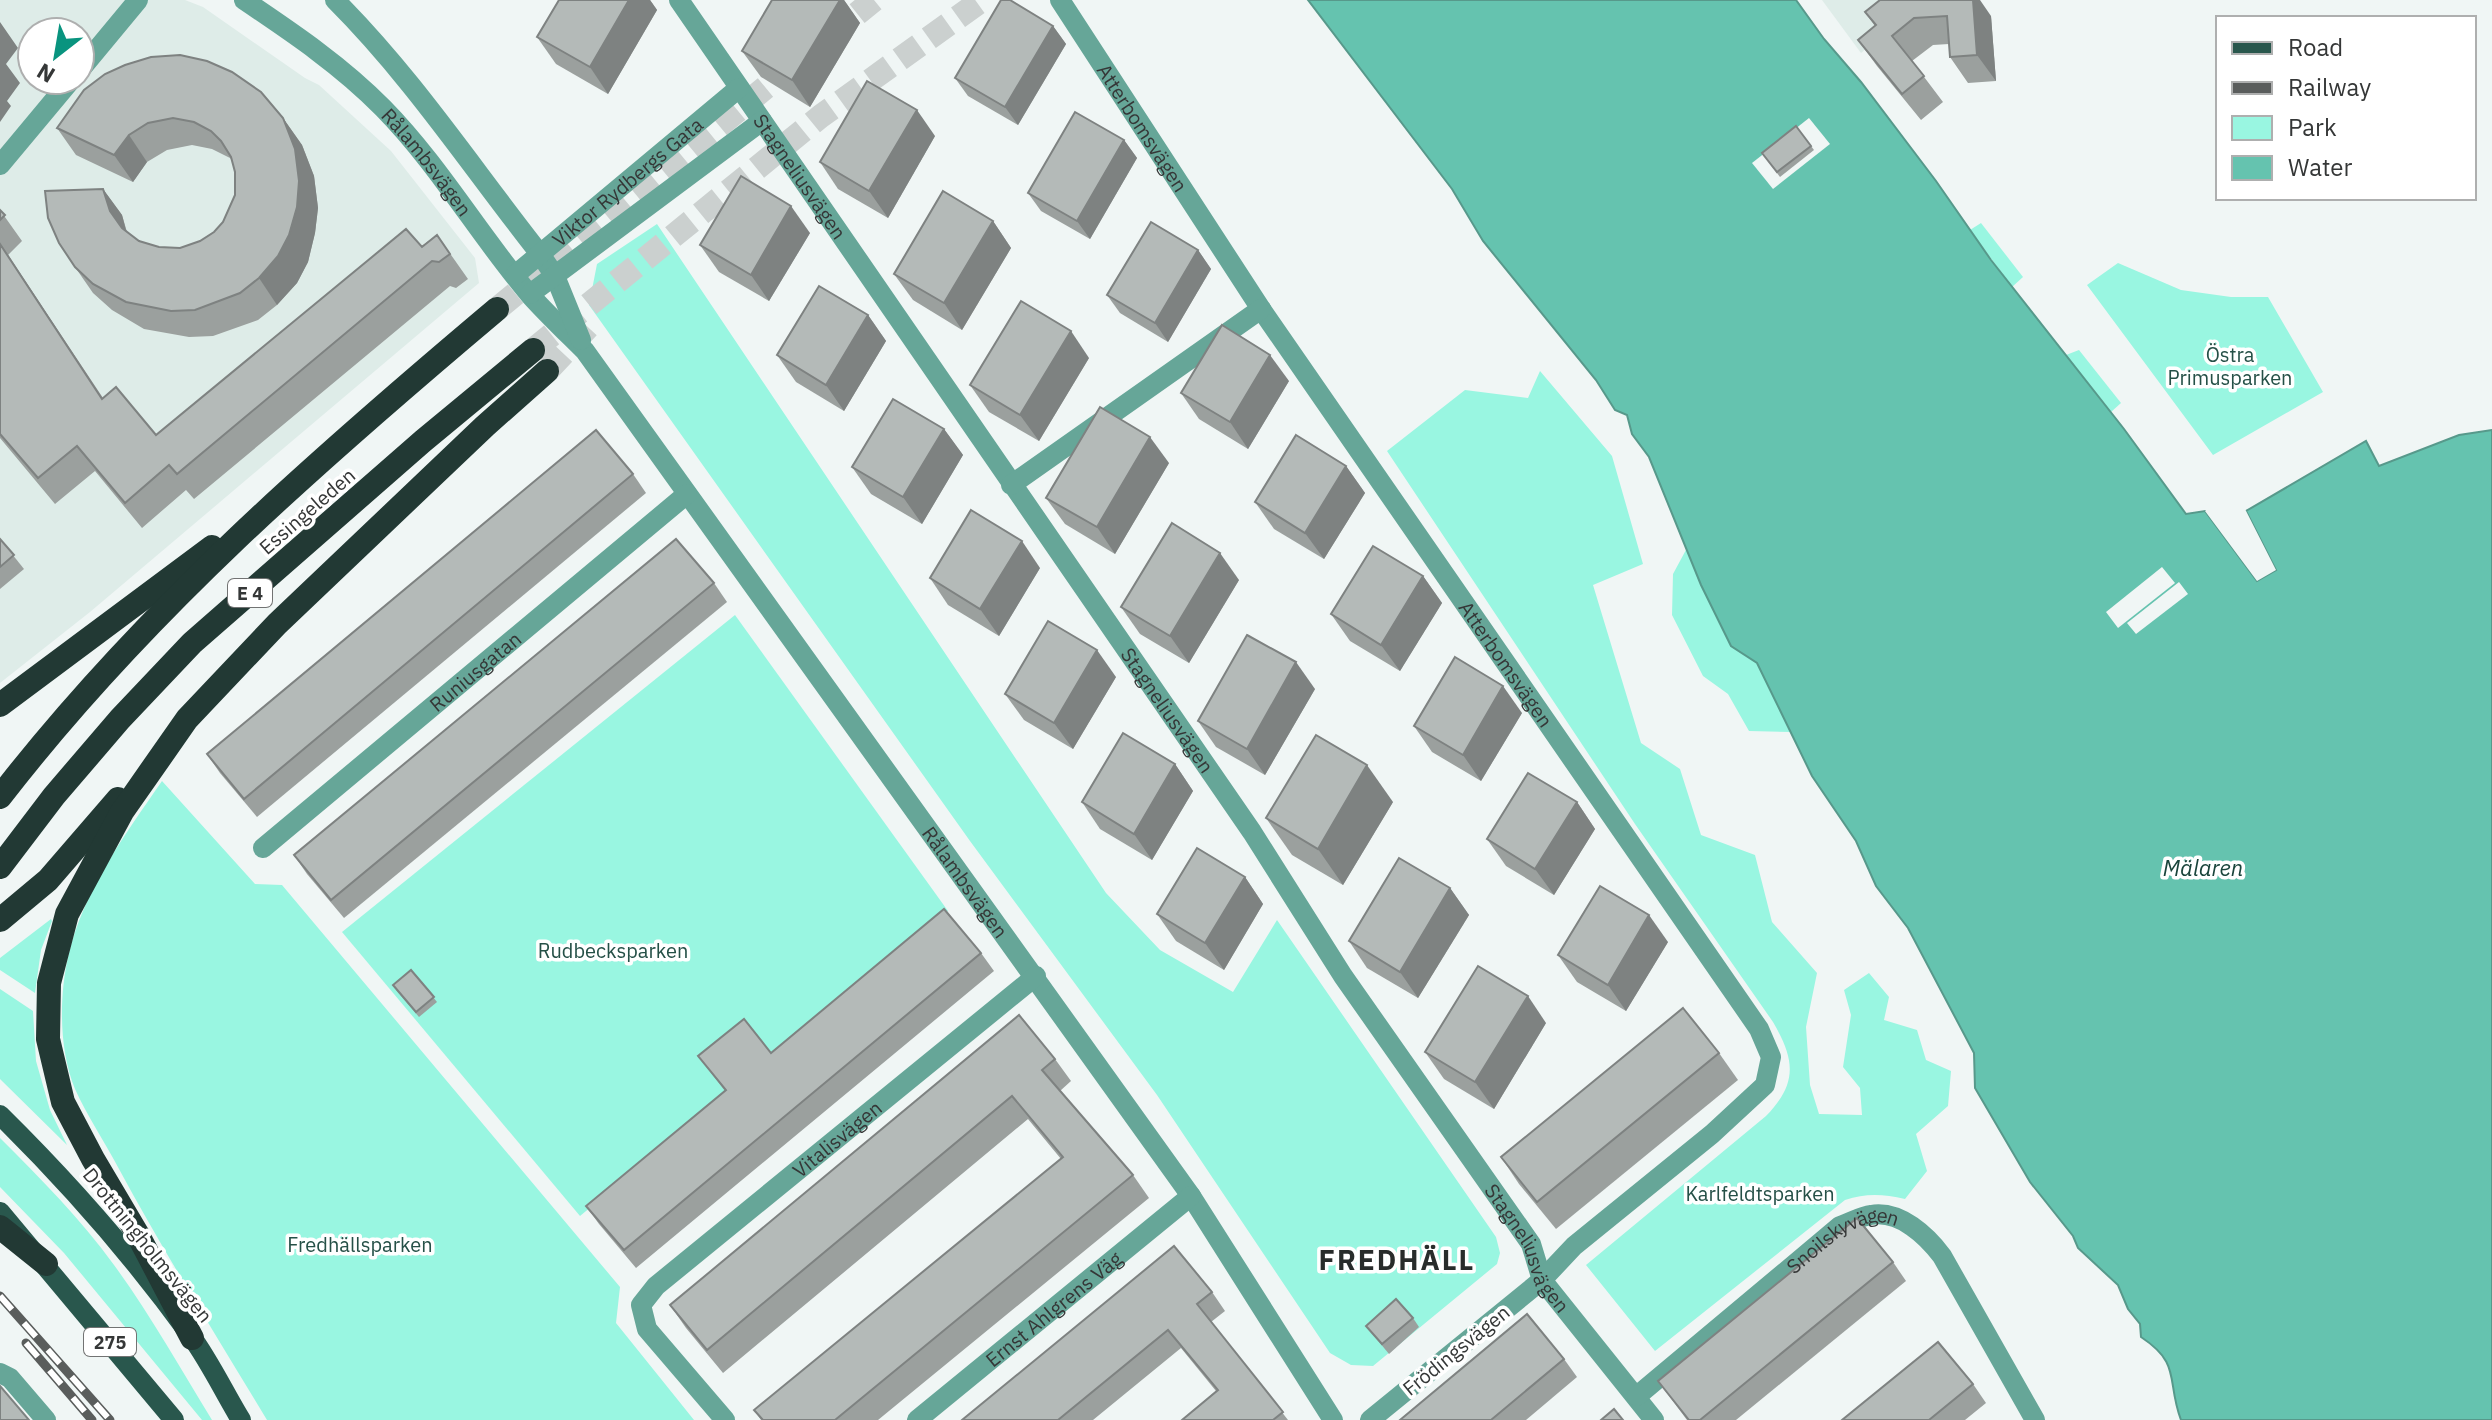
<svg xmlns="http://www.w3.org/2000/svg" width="2492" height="1420" font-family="'IBM Plex Sans',sans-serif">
	<rect width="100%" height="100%" fill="#f0f6f5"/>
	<!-- built -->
	<g fill="#deece8" fill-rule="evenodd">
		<path d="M0,0h185l18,7 102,71 14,7 72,66 84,107 4,25 -389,329 -90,71zM32,32h48v48h-48z"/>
		<polygon points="1822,0 1892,0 1894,25 1861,53"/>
	</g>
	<!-- green -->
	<g fill="#99f6e1">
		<polygon points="1981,223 2023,277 2012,287 1970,230"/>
		<polygon points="657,224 1106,893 1160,950 1233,992 1277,920 1496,1237 1500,1253 1497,1264 1373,1366 1351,1365 1330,1353 1157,1095 970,841 589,305 597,264"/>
		<polygon points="2118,263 2181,290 2231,297 2268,297 2323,392 2213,455 2087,285"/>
		<polygon points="2079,350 2121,403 2111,412 2066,355"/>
		<path d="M1540,371l72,85 31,108 -50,21 48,158 39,26 21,66 54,20 17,67 45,51 -11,54 4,58 9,29 43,1 -2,-27 -17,-21 8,-52 -7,-25 25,-17 20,24 -5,23 33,10 9,30 25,11 -3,35 -32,28 11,37 -22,28c-22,-5 -39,-6 -60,1l-190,151 -69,-86 180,-149c32,-33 29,-56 7,-94l-138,-198 -248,-373 78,-61 63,8z"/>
		<polygon points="1687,548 1701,585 1731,645 1757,663 1792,732 1749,731 1728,694 1703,676 1672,615 1673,574"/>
		<polygon points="735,615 948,911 580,1216 342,932"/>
		<path d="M162,781l93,103 27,1 338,402 -4,36 78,97h-427c-50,-83 -102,-166 -148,-251 -14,-27 -32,-53 -44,-80 -16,-39 -16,-91 -7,-132 15,-66 56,-121 94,-176z"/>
		<polygon points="51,919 52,921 41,950 35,993 0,970 0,958"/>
		<polygon points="0,989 33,1011 36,1061 50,1110 67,1145 0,1079"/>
		<path d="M0,1138c40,40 81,81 114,127 36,49 66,103 98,155h-10l-138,-167 -64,-66z"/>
	</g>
	<!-- water -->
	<path fill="#65c3af" stroke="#57998b" stroke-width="2" d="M1308,0h488l28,39 37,43 75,99 55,79 133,169 62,85 19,-3 52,70 19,-11 -30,-59 120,-70 13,25 80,-31 33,-5v990h-311c-15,-40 1,-56 -40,-83l-1,-13 -12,-15 -10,-24 -40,-37 -5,-12 -43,-54 -55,-94 -1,-35 -66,-125 -32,-42 -20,-45 -44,-65 -55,-113 -26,-17 -30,-61 -52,-128 -17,-23 -5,-19 -12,-5 -19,-30 -113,-139 -31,-52z"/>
	<!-- pier -->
	<g fill="#f0f6f5">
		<polygon points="1809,118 1830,144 1773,189 1752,163"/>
		<polygon points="2244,507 2276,570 2257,581 2205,511 2208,509 2258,576 2271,569 2243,512"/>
		<polygon points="2162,567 2175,583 2118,628 2106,612"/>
		<polygon points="2179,582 2188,594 2136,634 2127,623"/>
	</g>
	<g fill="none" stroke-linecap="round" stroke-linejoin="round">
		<!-- highway-tunnel -->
		<g stroke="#cbd0cf" stroke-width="24" stroke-dasharray="24 12" stroke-linecap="butt">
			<polyline points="829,36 874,0"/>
			<polyline points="497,309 794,64"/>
			<polyline points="533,350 821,116 982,0"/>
			<polyline points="547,371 589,326"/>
		</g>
		<!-- minor -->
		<g stroke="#66a698" stroke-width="20">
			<path id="s1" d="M244,0c49,33 98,66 139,108 56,57 96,127 147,187 17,19 37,38 55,56l606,845 142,224"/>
			<path d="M335,0c78,78 137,168 205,254l15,22 26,64"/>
			<path id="s2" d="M679,0l573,832 91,144 188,268 11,36 112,140"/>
			<path id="s3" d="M1060,0l201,309 498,720 12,28 -6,28 -53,49 -138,112 -32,34 -172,140"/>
			<polyline points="80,70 138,0"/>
			<polyline points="0,165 71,80"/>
			<path id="s4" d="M515,275l224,-187"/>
			<polyline points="530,294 762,121"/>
			<polyline points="1011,485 1261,309"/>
			<path id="s5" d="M263,848l424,-354"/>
			<polyline points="0,1373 10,1378 46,1420"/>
			<path id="s6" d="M1637,1396l203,-170c10,-3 21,-10 31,-11 29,-5 56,21 71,41l93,164"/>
			<path id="s7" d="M725,1420l-78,-91 -6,-24 15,-19 380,-310"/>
			<path id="s8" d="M917,1420l274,-224"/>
		</g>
		<!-- major -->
		<g stroke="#29574d" stroke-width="20">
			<path d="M0,1115c69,68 134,142 191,221 19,26 33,56 50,84"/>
			<polyline points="0,1212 174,1420"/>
		</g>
		<!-- highway -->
		<g stroke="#223934" stroke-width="24">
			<polyline points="0,705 212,547"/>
			<path d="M0,797c142,-184 320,-339 497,-488"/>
			<polyline points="0,867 54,796 120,719 192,643 423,441 533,350"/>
			<polyline points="0,920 48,880 118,799"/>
			<polyline points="0,1227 46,1264"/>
			<polyline points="192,1338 138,1235 93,1159 63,1102 48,1039 49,983 67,914 122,812 187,719 277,624 485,426 547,371"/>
		</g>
		<!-- rail casing -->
		<g stroke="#5a5d5c" stroke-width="9">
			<g id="rail">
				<polyline points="0,1296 110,1420"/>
				<polyline points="26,1343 92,1420"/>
			</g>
		</g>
		<!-- rail -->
		<use href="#rail" stroke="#fff" stroke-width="6" stroke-dasharray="18" stroke-linecap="butt"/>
	</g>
	<!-- wall -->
	<g fill="#9ba09e">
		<polygon points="559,0 650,0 657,10 608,94 556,64 537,37"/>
		<polygon points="840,0 844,0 860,23 810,107 761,77 742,51"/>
		<polygon points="1865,12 1991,16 1996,81 1968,83 1950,57 1949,44 1933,45 1912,61 1943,102 1921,120 1877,66 1858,40 1875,26"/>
		<polygon points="1053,26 1066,44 1018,125 968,96 955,78"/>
		<polygon points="84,90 283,118 302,145 314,176 318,208 315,233 308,262 297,283 277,305 258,320 213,336 189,337 144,329 112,310 93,293 75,267 103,189 122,215 127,232 139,241 159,247 180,248 200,241 214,232 223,222 235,195 235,172 232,160 230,158 212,149 192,145 167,150 147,162 133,182 76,155 57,128"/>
		<polygon points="1796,126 1814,150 1780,177 1762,153"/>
		<polygon points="935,136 888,218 838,189 820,162"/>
		<polygon points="1124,140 1137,158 1090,239 1041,211 1028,193"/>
		<polygon points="0,210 22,241 8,255 103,398 156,435 437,235 468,279 456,288 450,286 194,499 186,490 142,528 95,471 55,504 0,438"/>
		<polygon points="993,221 1011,248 962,330 913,300 894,274"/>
		<polygon points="810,233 769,301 719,272 700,245"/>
		<polygon points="1198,250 1211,269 1168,342 1120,313 1107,295"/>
		<polygon points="868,315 886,341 844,411 796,382 777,355"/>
		<polygon points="1089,358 1039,441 989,412 970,385"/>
		<polygon points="1289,381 1248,449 1199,419 1181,393"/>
		<polygon points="944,429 963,455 922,524 871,494 852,467"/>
		<polygon points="1169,463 1115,554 1065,524 1046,498"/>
		<polygon points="1346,466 1365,493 1324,559 1274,529 1255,502"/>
		<polygon points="633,474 646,493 257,817 220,773 207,754"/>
		<polygon points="0,539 24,569 0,589"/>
		<polygon points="1040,568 999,636 948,605 930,578"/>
		<polygon points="1423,576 1442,603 1400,671 1350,641 1331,614"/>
		<polygon points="1239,580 1189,663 1140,634 1121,607"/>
		<polygon points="714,583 727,602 344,918 307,874 294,855"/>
		<polygon points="1116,677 1073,749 1024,720 1005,694"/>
		<polygon points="1315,689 1265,775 1216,747 1198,721"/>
		<polygon points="1522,713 1481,781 1432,752 1414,726"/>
		<polygon points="1175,764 1193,791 1152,860 1100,829 1082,802"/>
		<polygon points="1393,802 1343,885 1292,855 1266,818"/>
		<polygon points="1577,802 1595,829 1554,895 1506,866 1487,839"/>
		<polygon points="1245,877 1263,904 1224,970 1176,941 1157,914"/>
		<polygon points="1450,888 1469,915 1418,998 1367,968 1349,941"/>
		<polygon points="1668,942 1626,1011 1577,982 1558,955"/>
		<polygon points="981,953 994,971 636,1268 599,1224 586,1206 725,1091 698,1056 771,1053"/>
		<polygon points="411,970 437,1002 419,1017 396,990"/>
		<polygon points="1546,1023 1494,1109 1444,1079 1425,1052"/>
		<polygon points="1719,1053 1738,1080 1556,1229 1519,1184 1501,1157"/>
		<polygon points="1055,1059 1071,1081 1060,1091 1133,1175 1149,1198 878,1420 761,1420 754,1410 1061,1159 1028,1119 723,1373 686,1328 670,1305"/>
		<polygon points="1893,1262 1906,1281 1736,1420 1687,1420 1658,1381"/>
		<polygon points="1212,1292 1225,1311 1211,1322 1288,1420 1182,1420 1216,1391 1181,1348 1093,1420 962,1420"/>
		<polygon points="1413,1318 1419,1327 1389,1354 1366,1326"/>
		<polygon points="1564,1359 1577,1377 1526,1420 1400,1420"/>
		<polygon points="1973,1384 1986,1403 1965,1420 1842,1420"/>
	</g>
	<!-- shaded-wall -->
	<g fill="#7e8281">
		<polygon points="629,0 650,0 657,10 608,94 590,67"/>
		<polygon points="840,0 844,0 860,23 810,107 792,80"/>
		<polygon points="1973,0 1980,0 1991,16 1996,81 1977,55"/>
		<polygon points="0,22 18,48 6,64 20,83 7,101 11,106 0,122"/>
		<polygon points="1053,26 1066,44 1018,125 1005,107"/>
		<polygon points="917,110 935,136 888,218 869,191"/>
		<polygon points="283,118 302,145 314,176 318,208 315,233 308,262 297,283 277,305 259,278"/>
		<polygon points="129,135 147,162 133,182 114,155"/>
		<polygon points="1124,140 1137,158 1090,239 1077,221"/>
		<polygon points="103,189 122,215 128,238 110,211"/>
		<polygon points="791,206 810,233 769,301 751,275"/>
		<polygon points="993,221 1011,248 962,330 944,303"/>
		<polygon points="0,243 8,255 119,424 102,399"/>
		<polygon points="1198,250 1211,269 1168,342 1155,323"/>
		<polygon points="868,315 886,341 844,411 826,385"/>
		<polygon points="1071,331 1089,358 1039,441 1020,415"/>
		<polygon points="1270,355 1289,381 1248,449 1230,422"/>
		<polygon points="944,429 963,455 922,524 903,497"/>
		<polygon points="1150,437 1169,463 1115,554 1097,527"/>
		<polygon points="1346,466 1365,493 1324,559 1305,533"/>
		<polygon points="1022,541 1040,568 999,636 980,609"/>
		<polygon points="1220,553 1239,580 1189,663 1170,636"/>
		<polygon points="1423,576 1442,603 1400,671 1381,645"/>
		<polygon points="1097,650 1116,677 1073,749 1054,723"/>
		<polygon points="1296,662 1315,689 1265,775 1247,749"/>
		<polygon points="1503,686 1522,713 1481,781 1463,755"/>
		<polygon points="1175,764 1193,791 1152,860 1134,834"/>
		<polygon points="1367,765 1393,802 1343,885 1318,849"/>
		<polygon points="1577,802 1595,829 1554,895 1535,869"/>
		<polygon points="1245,877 1263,904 1224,970 1205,943"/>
		<polygon points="1450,888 1469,915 1418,998 1400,972"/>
		<polygon points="1649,915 1668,942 1626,1011 1608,985"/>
		<polygon points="1528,996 1546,1023 1494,1109 1475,1082"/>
	</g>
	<!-- building -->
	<g fill="#b4bab8" stroke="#7e8281" stroke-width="2">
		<polygon points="559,0 629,0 590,67 537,37"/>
		<polygon points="772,0 840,0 792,80 742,51"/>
		<polygon points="1001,0 1010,0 1053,26 1005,107 955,78"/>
		<polygon points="1880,0 1973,0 1977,55 1950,57 1947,16 1914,18 1892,36 1924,76 1902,94 1858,40 1876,25 1865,12"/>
		<polygon points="180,55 207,61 232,72 261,92 283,118 295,149 299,181 297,207 289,235 278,256 259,278 240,293 195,310 171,311 126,302 93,284 75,267 59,243 48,218 45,191 103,189 110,211 122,228 139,241 159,247 180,248 200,241 214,232 223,222 235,195 235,172 231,157 221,141 211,131 194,122 173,118 148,123 129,135 114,155 57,128 84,90 105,74 125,65 151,57"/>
		<polygon points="867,81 917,110 869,191 820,162"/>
		<polygon points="1075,112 1124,140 1077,221 1028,193"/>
		<polygon points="1796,126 1811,146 1777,172 1762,153"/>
		<polygon points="741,176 791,206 751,275 700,245"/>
		<polygon points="943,191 993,221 944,303 894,274"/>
		<polygon points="0,210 5,215 0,220"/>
		<polygon points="1151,222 1198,250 1155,323 1107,295"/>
		<polygon points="406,229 422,247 437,235 450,254 439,262 432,261 177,474 169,465 125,503 77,446 38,478 0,434 0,244 102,399 116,387 156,435"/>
		<polygon points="819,286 868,315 826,385 777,355"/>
		<polygon points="1021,301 1071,331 1020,415 970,385"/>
		<polygon points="1222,325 1270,355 1230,422 1181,393"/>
		<polygon points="893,399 944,429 903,497 852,467"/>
		<polygon points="1100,407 1150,437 1097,527 1046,498"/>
		<polygon points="596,430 633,474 244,799 207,754"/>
		<polygon points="1296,435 1346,466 1305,533 1255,502"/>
		<polygon points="971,510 1022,541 980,609 930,578"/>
		<polygon points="1172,523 1220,553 1170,636 1121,607"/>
		<polygon points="0,539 14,555 0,567"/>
		<polygon points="676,539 714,583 331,900 294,855"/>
		<polygon points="1373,546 1423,576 1381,645 1331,614"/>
		<polygon points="1048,621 1097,650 1054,723 1005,694"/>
		<polygon points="1247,635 1296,662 1247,749 1198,721"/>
		<polygon points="1455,657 1503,686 1463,755 1414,726"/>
		<polygon points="1123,733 1175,764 1134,834 1082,802"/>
		<polygon points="1316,735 1367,765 1318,849 1266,818"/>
		<polygon points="1528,773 1577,802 1535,869 1487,839"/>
		<polygon points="1197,848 1245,877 1205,943 1157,914"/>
		<polygon points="1399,858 1450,888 1400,972 1349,941"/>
		<polygon points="1600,886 1649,915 1608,985 1558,955"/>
		<polygon points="944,909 981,953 624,1250 586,1206 726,1090 698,1056 744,1019 771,1053"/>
		<polygon points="1478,966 1528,996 1475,1082 1425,1052"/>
		<polygon points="411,970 434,997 416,1012 393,985"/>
		<polygon points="1683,1008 1719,1053 1537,1202 1501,1157"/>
		<polygon points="1019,1015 1055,1059 1042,1070 1133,1175 835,1420 763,1420 754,1410 1063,1157 1012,1096 707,1350 670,1305"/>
		<polygon points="1857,1218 1893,1262 1700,1420 1689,1420 1658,1381"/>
		<polygon points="1174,1246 1212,1292 1197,1304 1283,1412 1273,1420 1182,1420 1218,1390 1168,1330 1058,1420 962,1420"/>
		<polygon points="1396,1299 1413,1318 1382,1344 1366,1326"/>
		<polygon points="1527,1314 1564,1359 1491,1420 1400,1420"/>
		<polygon points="1938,1342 1973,1384 1929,1420 1842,1420"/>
		<polygon points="0,1386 29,1420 0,1420"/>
		<polygon points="1614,1409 1623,1420 1601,1420"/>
	</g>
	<g text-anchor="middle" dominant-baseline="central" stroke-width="7" stroke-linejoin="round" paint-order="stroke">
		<!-- shield labels -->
		<g fill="#fff" stroke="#727373" stroke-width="2">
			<rect x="228" y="579" width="44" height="28" rx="6"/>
			<rect x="84" y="1328" width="52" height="28" rx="6"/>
		</g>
		<g font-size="18" font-weight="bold" fill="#353737">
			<text x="250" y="593">E 4</text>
			<text x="110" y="1342">275</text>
		</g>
		<!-- street labels -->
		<g font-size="20" fill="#353737" stroke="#fff">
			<text stroke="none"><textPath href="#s3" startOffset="152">Atterbomsvägen</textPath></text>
			<text stroke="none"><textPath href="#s1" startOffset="246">Rålambsvägen</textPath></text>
			<text stroke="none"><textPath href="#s2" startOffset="214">Stagneliusvägen</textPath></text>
			<text stroke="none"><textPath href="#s4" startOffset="146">Viktor Rydbergs Gata</textPath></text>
			<text transform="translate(307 511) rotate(-41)">Essingeleden</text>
			<text stroke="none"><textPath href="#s3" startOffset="800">Atterbomsvägen</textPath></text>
			<text stroke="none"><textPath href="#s5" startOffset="276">Runiusgatan</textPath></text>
			<text stroke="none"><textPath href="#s2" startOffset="862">Stagneliusvägen</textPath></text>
			<text stroke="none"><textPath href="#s1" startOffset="1146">Rålambsvägen</textPath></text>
			<text stroke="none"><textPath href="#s7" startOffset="402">Vitalisvägen</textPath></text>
			<text transform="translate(148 1245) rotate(51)">Drottningholmsvägen</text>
			<text stroke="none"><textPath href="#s2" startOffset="1510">Stagneliusvägen</textPath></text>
			<text stroke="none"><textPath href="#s6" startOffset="262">Snoilskyvägen</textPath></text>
			<text stroke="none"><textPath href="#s8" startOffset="176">Ernst Ahlgrens Väg</textPath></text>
			<text transform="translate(1456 1350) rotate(-39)">Frödingsvägen</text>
		</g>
		<!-- park labels -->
		<g font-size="20" fill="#255047" stroke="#fff">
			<text x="2230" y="354">Östra<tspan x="2230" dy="23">Primusparken</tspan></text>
			<text x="613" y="950">Rudbecksparken</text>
			<text x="1760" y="1193">Karlfeldtsparken</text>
			<text x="360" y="1244">Fredhällsparken</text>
		</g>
		<!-- water labels -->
		<g font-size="22" font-style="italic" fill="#19443b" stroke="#fff">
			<text x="2203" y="867">Mälaren</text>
		</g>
		<!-- district labels -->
		<g font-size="28" font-weight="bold" letter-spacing="2" fill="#282c2b" stroke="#fff">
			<text x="1397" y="1259">FREDHÄLL</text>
		</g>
	</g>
	<!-- legend -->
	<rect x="2216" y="16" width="260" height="184" fill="#ffffff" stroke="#aeafaf" stroke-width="2"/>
	<rect x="2232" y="42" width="40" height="12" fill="#29574d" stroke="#aeafaf" stroke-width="2"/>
	<text x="2288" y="56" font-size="24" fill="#353737">Road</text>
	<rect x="2232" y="82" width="40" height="12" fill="#5a5d5c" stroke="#aeafaf" stroke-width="2"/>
	<text x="2288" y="96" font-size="24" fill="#353737">Railway</text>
	<rect x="2232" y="116" width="40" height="24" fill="#99f6e1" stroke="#aeafaf" stroke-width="2"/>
	<text x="2288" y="136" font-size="24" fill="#353737">Park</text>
	<rect x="2232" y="156" width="40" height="24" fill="#65c3af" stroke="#aeafaf" stroke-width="2"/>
	<text x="2288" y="176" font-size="24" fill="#353737">Water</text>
	<!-- north arrow -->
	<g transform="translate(56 56) rotate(211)"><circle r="38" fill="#ffffff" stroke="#aeafaf" stroke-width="2"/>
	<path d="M0-6L14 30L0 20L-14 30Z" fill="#09947f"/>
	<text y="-12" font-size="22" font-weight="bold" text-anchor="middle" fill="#353737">N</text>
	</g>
</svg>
